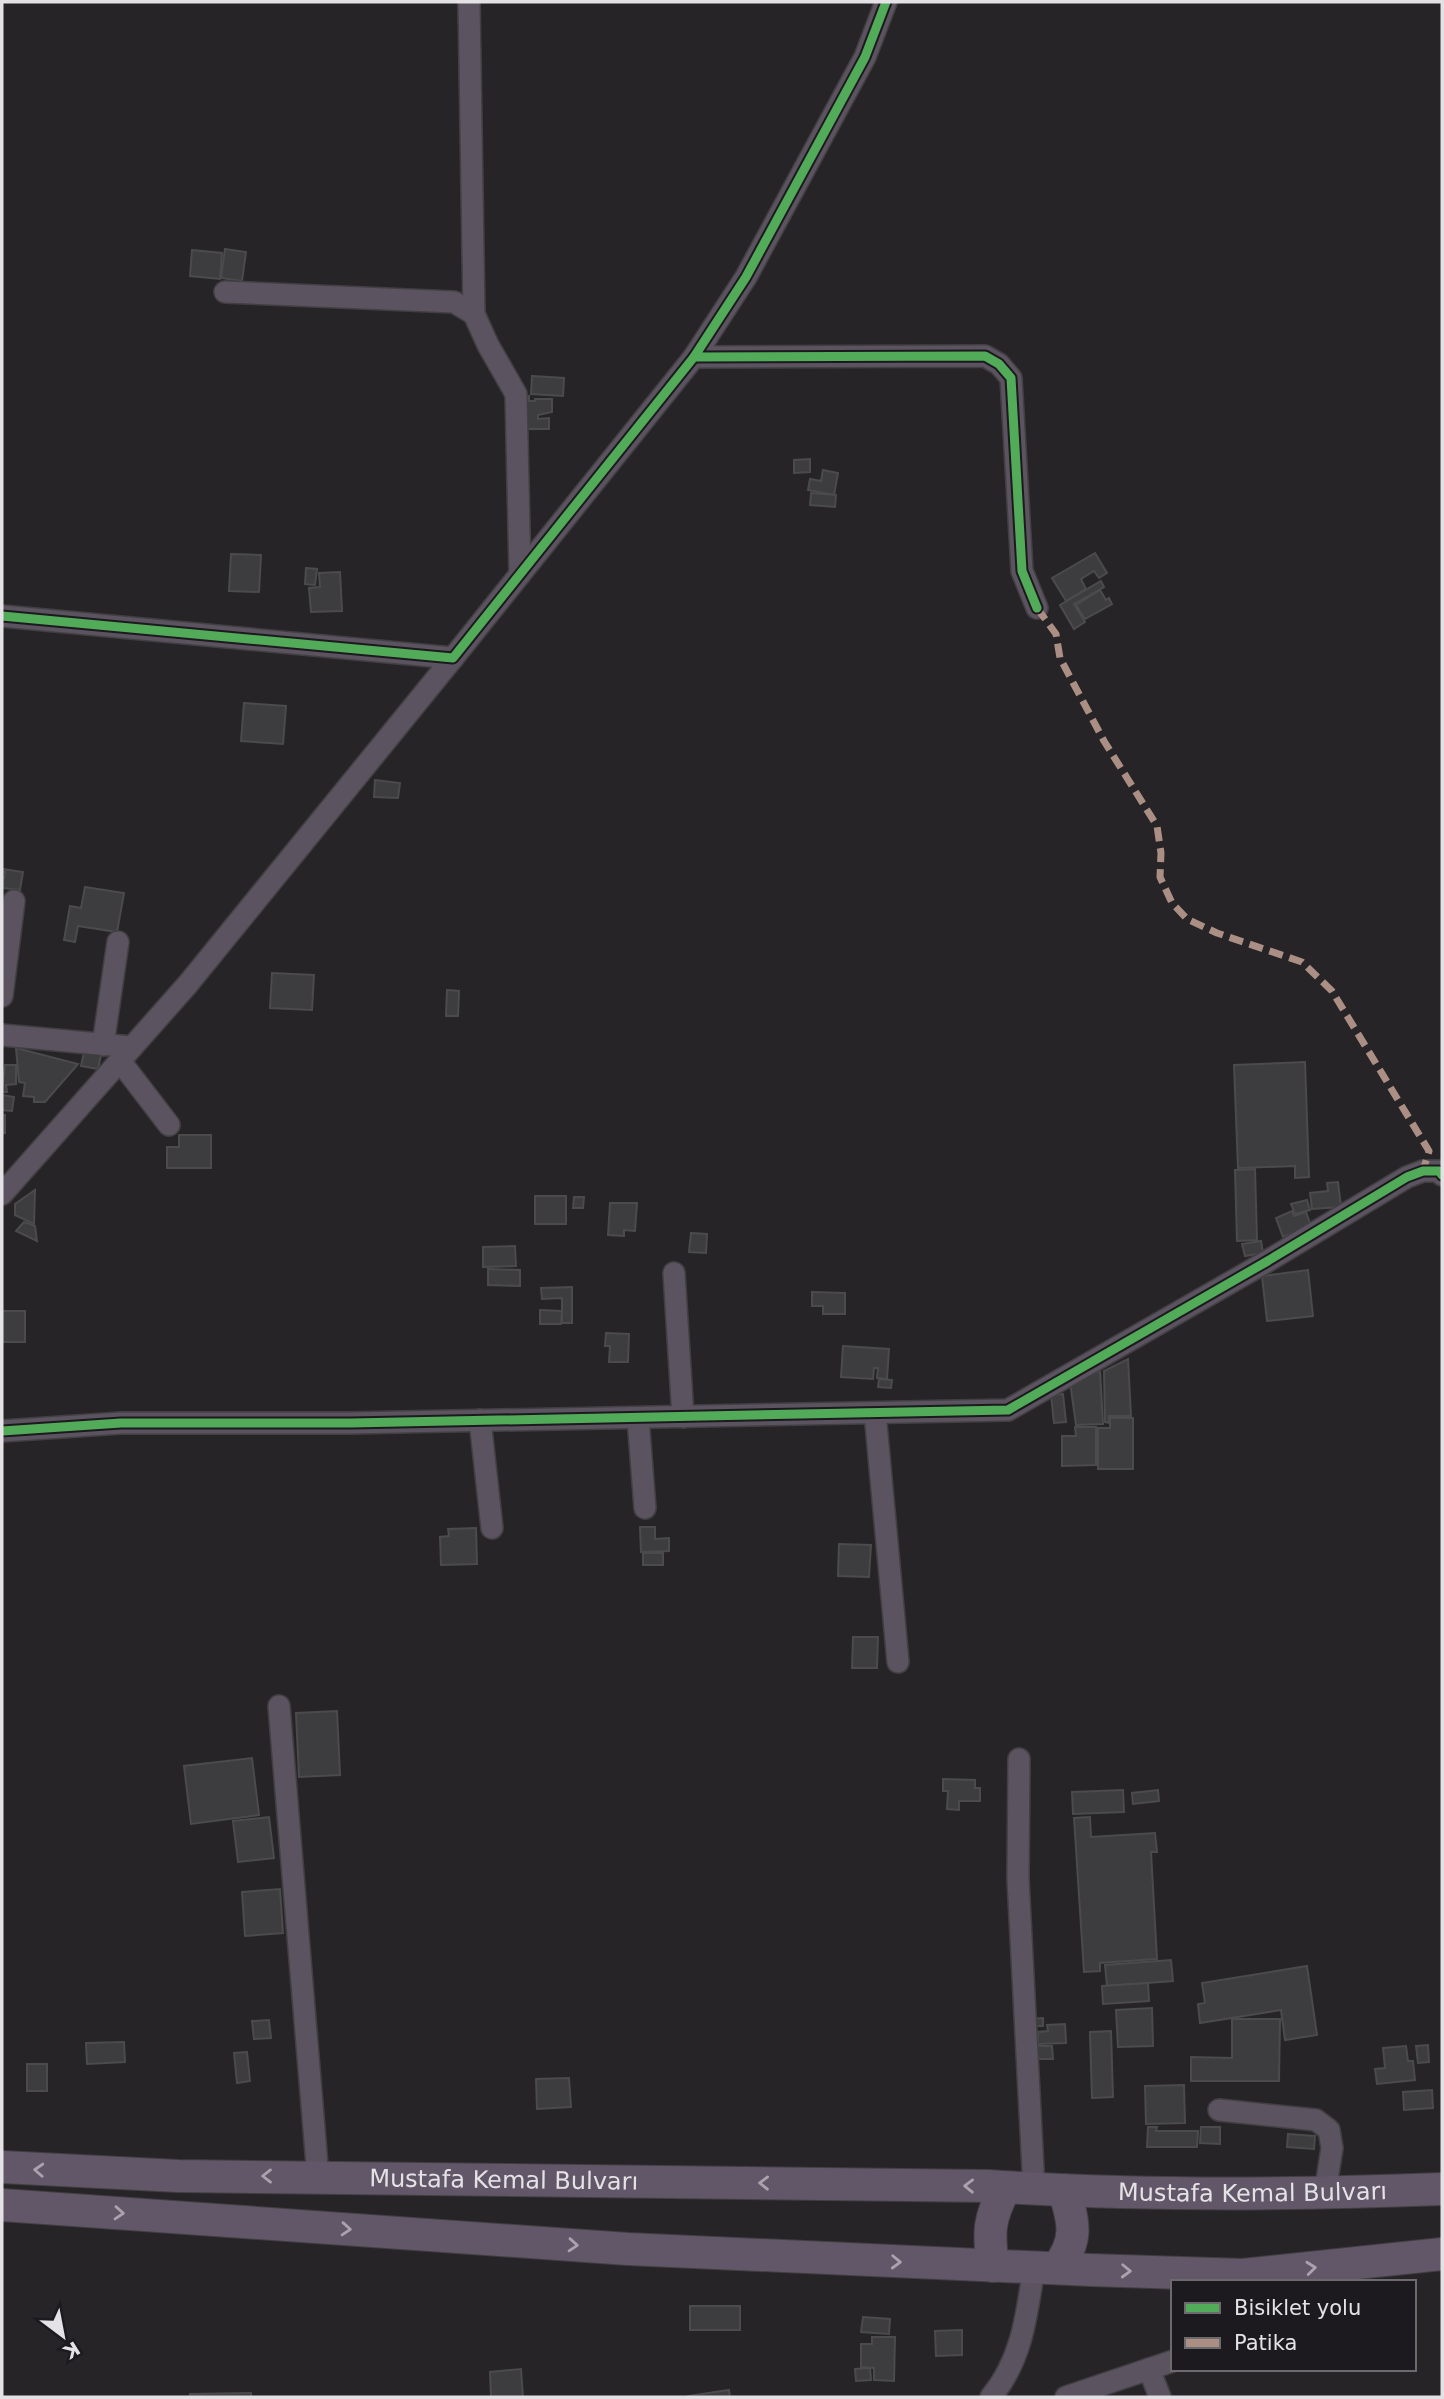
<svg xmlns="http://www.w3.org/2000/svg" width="1444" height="2399" font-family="'DejaVu Sans',sans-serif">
	<rect width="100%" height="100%" fill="#262427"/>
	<!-- building -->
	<g fill="#3d3d3f" stroke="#4b4b4c" stroke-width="2">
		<polygon points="225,249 246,252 242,281 221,278"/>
		<polygon points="192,250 222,253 220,279 190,276"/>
		<polygon points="532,376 564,378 563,396 531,394"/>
		<polygon points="525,396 529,396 529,401 535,401 535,399 552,399 552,412 538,415 538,419 549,418 549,429 525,429"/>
		<polygon points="810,459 810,472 794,473 794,460"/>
		<polygon points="823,470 838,473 834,495 808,490 810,479 821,481"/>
		<polygon points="811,493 836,495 835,507 810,505"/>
		<polygon points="1095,553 1107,573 1099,578 1094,571 1081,579 1086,589 1066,601 1052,578"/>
		<polygon points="231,554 261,555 259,592 229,591"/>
		<polygon points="306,568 317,569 315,585 305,584"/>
		<polygon points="340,572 342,611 311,612 309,588 320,587 319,573"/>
		<polygon points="1101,581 1104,587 1074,604 1085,622 1074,629 1060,605"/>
		<polygon points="1100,590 1106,600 1109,598 1112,604 1085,619 1076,605"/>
		<polygon points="244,703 286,706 283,744 241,741"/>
		<polygon points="375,780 400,783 398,798 374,797"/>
		<polygon points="3,869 23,872 20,890 2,888 5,872 2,872"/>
		<polygon points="85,887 124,893 117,932 78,926 75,942 64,940 70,906 81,908"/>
		<polygon points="272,973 314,975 312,1010 270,1008"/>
		<polygon points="447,990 459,991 458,1016 446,1016"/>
		<polygon points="16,1048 78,1064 45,1102 34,1102 34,1097 23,1096 25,1083 19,1082"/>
		<polygon points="84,1052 101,1055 98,1069 81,1066"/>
		<polygon points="1305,1062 1309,1177 1295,1178 1295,1166 1238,1168 1234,1065"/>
		<polygon points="5,1065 16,1065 16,1084 6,1085 7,1092 2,1092"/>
		<polygon points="2,1095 14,1097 12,1111 2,1110"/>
		<rect x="2" y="1115" width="3" height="18"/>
		<polygon points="179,1135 211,1135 211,1168 167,1168 167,1147 179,1147"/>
		<polygon points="1255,1169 1257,1240 1237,1241 1235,1170"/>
		<polygon points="1338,1182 1341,1207 1312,1209 1310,1193 1328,1191 1327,1183"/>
		<polygon points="35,1190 34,1224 15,1215 15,1204"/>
		<rect x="535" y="1196" width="31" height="28"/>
		<polygon points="574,1197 584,1197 583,1208 573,1208"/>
		<polygon points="1307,1200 1310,1210 1295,1214 1291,1204"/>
		<polygon points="610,1203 637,1203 635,1231 624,1230 624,1236 608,1235"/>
		<polygon points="1292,1211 1294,1216 1306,1212 1311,1226 1283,1237 1276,1218"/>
		<polygon points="24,1222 35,1226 37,1241 16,1231"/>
		<polygon points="691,1233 707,1234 706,1253 689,1252"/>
		<polygon points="1261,1241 1263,1253 1245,1256 1242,1244"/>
		<polygon points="515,1246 516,1266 483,1267 483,1247"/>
		<polygon points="488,1269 520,1270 520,1286 488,1285"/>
		<polygon points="1308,1270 1313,1316 1267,1321 1262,1276"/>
		<polygon points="572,1287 572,1323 562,1323 562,1298 542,1299 541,1288"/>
		<polygon points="812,1292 845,1293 845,1314 823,1314 823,1306 812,1306"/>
		<polygon points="540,1310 562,1311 561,1324 540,1324"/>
		<rect x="2" y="1311" width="23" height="31"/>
		<polygon points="606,1333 629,1334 628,1362 609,1362 610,1346 605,1346"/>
		<polygon points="843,1346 889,1349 887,1379 877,1378 878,1368 874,1368 873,1379 841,1377"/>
		<polygon points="1128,1359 1131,1416 1109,1416 1109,1423 1105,1422 1104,1371"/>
		<polygon points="1100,1371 1103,1424 1076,1425 1070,1382"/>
		<polygon points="879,1379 892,1380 891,1388 878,1387"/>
		<polygon points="1063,1394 1066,1422 1054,1423 1051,1395"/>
		<polygon points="1110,1418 1133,1418 1133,1469 1098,1469 1098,1428 1110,1428"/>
		<polygon points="1075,1427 1096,1427 1096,1465 1062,1466 1062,1436 1076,1436"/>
		<polygon points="640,1527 655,1527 655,1539 669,1538 669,1551 641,1552"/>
		<polygon points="476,1528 477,1564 441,1565 440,1537 449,1536 448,1529"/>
		<polygon points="839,1544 871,1545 869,1577 838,1576"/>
		<rect x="643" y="1553" width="20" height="12"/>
		<polygon points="853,1637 878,1637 877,1668 852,1668"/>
		<polygon points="337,1711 340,1775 299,1777 296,1713"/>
		<polygon points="252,1758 259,1815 191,1824 184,1766"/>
		<polygon points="943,1779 975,1780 975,1788 980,1788 980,1801 959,1801 959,1810 947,1809 948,1791 943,1791"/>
		<polygon points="1123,1790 1124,1812 1073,1814 1072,1792"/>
		<polygon points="1158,1790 1159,1801 1133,1804 1132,1793"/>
		<polygon points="269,1817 274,1858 238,1862 233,1821"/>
		<polygon points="1090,1817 1091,1837 1155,1833 1157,1852 1151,1852 1157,1959 1100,1963 1100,1971 1084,1972 1074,1818"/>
		<polygon points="280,1889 283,1933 245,1936 242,1892"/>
		<polygon points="1171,1960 1173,1981 1107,1986 1105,1965"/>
		<polygon points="1307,1966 1317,2035 1285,2040 1281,2010 1200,2023 1198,2004 1205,2003 1202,1983"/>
		<polygon points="1148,1983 1149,2001 1103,2004 1102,1986"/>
		<polygon points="1152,2008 1153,2046 1118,2047 1116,2010"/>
		<polygon points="1043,2018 1043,2026 1032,2026 1032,2019"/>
		<polygon points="1232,2019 1280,2019 1279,2081 1191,2081 1191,2057 1232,2058"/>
		<polygon points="269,2020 271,2038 254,2039 252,2021"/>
		<polygon points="1065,2024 1066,2043 1038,2044 1038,2032 1048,2031 1047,2025"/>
		<polygon points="1111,2031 1113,2097 1092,2098 1090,2032"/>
		<polygon points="124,2042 125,2062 87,2064 86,2043"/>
		<polygon points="1428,2045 1429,2062 1418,2063 1416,2046"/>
		<polygon points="1037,2046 1052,2046 1053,2059 1037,2059"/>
		<polygon points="1406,2046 1408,2061 1413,2061 1415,2080 1377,2084 1375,2069 1385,2068 1383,2048"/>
		<polygon points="247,2052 250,2081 237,2083 234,2053"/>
		<rect x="27" y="2064" width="20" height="27"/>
		<polygon points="569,2078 571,2107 537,2109 536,2079"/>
		<polygon points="1184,2085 1185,2123 1146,2124 1145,2086"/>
		<polygon points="1432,2090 1433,2108 1404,2110 1403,2092"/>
		<polygon points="1148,2127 1157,2127 1156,2131 1198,2131 1197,2147 1147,2147"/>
		<polygon points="1201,2127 1220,2127 1220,2144 1200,2143"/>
		<polygon points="1288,2134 1315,2136 1314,2149 1287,2147"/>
		<rect x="690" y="2306" width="50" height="24"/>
		<polygon points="863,2317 890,2319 889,2334 861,2332"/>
		<polygon points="962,2330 962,2355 936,2356 935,2331"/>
		<polygon points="872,2337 895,2337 894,2381 874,2380 874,2368 861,2367 861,2344 872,2344"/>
		<polygon points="870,2368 871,2380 856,2381 855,2369"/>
		<polygon points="521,2369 523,2397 491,2397 490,2372"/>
		<polygon points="729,2390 730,2397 688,2397 688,2396"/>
		<polygon points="251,2393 251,2397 190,2397 190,2394"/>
	</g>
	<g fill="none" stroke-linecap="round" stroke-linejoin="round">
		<!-- minor casing -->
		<g stroke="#413f41" stroke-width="24">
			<g id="minor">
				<polyline points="469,2 474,314"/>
				<polyline points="886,2 865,57 746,277 694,357 985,356 999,364 1011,378 1022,571 1037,608"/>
				<polyline points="225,292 454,302 474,314 488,345 516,394 520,574"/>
				<polyline points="2,616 453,658 694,357"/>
				<polyline points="2,996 14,901"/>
				<polyline points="2,1035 132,1047"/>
				<polyline points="103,1045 118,942"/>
				<polyline points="120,1061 169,1125"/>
				<polyline points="2,1194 188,984 453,658"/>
				<polyline points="674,1273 683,1417"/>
				<polyline points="875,1413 898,1662"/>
				<polyline points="638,1418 645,1508"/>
				<polyline points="480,1420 492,1528"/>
				<polyline points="2,1431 121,1423 351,1423 1008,1410 1266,1262 1407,1177 1423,1171 1439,1171 1442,1175"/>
				<polyline points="279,1706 318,2177"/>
				<polyline points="1019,1759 1018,1879 1034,2189"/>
				<polyline points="1219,2110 1316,2120 1329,2130 1332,2148 1325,2193"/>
				<polyline points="1149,2369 1160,2397"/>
				<path d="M991,2397c31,-37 36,-83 43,-130"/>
				<polyline points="1066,2397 1173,2361"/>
			</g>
		</g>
		<!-- highway casing -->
		<g stroke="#413f41" stroke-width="34">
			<g id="highway">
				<path id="s1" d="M2,2167l176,9 810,10c151,10 303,9 454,3"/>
				<polyline points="2,2205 628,2249 1091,2270 1243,2275 1442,2254"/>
				<path d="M993,2266c-5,-34 -4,-48 12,-78"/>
				<path d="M1057,2268c22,-28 17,-46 7,-78"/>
			</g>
		</g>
		<!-- minor -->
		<use href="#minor" stroke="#5b5360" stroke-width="21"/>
		<!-- highway -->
		<use href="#highway" stroke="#625768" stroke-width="32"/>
		<!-- quiet -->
		<polyline stroke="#ac8f84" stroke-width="7" stroke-dasharray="14 7" stroke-linecap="butt" points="1037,608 1056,634 1060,658 1104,741 1157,826 1161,853 1160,877 1172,903 1187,919 1217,933 1302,962 1332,991 1429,1151 1423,1171"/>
		<!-- cycleway casing -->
		<g stroke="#1d1a1f" stroke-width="13">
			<g id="cycleway">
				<polyline points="886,2 865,57 746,277 694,357 985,356 999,364 1011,378 1022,571 1037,608"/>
				<polyline points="2,616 453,658 694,357"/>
				<polyline points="2,1431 121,1423 351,1423 1008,1410 1266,1262 1407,1177 1423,1171 1439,1171 1442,1175"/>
			</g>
		</g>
		<!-- cycleway -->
		<use href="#cycleway" stroke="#51ab58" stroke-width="9"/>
	</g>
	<!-- one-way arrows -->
	<defs><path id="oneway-chevron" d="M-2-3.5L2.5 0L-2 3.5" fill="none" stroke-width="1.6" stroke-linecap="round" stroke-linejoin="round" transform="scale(1.75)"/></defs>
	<g stroke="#aaa3ad">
		<use href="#oneway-chevron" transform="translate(39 2170) rotate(-177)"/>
		<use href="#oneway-chevron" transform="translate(267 2176) rotate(-180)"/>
		<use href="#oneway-chevron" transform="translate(764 2183) rotate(-179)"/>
		<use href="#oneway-chevron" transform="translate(969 2186) rotate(-179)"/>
		<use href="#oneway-chevron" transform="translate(119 2213) rotate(4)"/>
		<use href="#oneway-chevron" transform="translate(346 2229) rotate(4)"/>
		<use href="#oneway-chevron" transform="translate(573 2245) rotate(4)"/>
		<use href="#oneway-chevron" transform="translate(896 2262) rotate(2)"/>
		<use href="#oneway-chevron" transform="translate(1311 2268) rotate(-6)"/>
		<use href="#oneway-chevron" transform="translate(1126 2271) rotate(2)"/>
	</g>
	<g text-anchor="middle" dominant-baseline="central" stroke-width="6" stroke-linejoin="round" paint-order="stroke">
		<!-- street labels -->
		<g font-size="24" fill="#e4e2e5" stroke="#1d1a1f">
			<text stroke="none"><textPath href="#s1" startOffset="502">Mustafa Kemal Bulvarı</textPath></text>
			<text stroke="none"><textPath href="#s1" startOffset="1251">Mustafa Kemal Bulvarı</textPath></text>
		</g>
	</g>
	<!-- border -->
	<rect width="1444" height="2399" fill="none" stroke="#e4e2e5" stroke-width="7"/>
	<!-- legend -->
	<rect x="1171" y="2280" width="245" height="91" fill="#1d1a1f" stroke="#6d6a6e" stroke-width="2"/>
	<rect x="1185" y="2303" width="35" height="10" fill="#51ab58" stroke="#6d6a6e" stroke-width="2"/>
	<text x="1234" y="2315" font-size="21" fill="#e4e2e5">Bisiklet yolu</text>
	<rect x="1185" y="2338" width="35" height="10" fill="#ac8f84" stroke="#6d6a6e" stroke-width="2"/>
	<text x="1234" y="2350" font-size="21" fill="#e4e2e5">Patika</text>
	<!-- north arrow -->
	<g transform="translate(63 2336) rotate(148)" stroke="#1d1a1f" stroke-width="5" paint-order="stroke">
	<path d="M0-5L12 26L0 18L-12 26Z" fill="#e4e2e5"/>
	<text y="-10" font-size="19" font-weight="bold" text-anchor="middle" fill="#e4e2e5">K</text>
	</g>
</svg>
